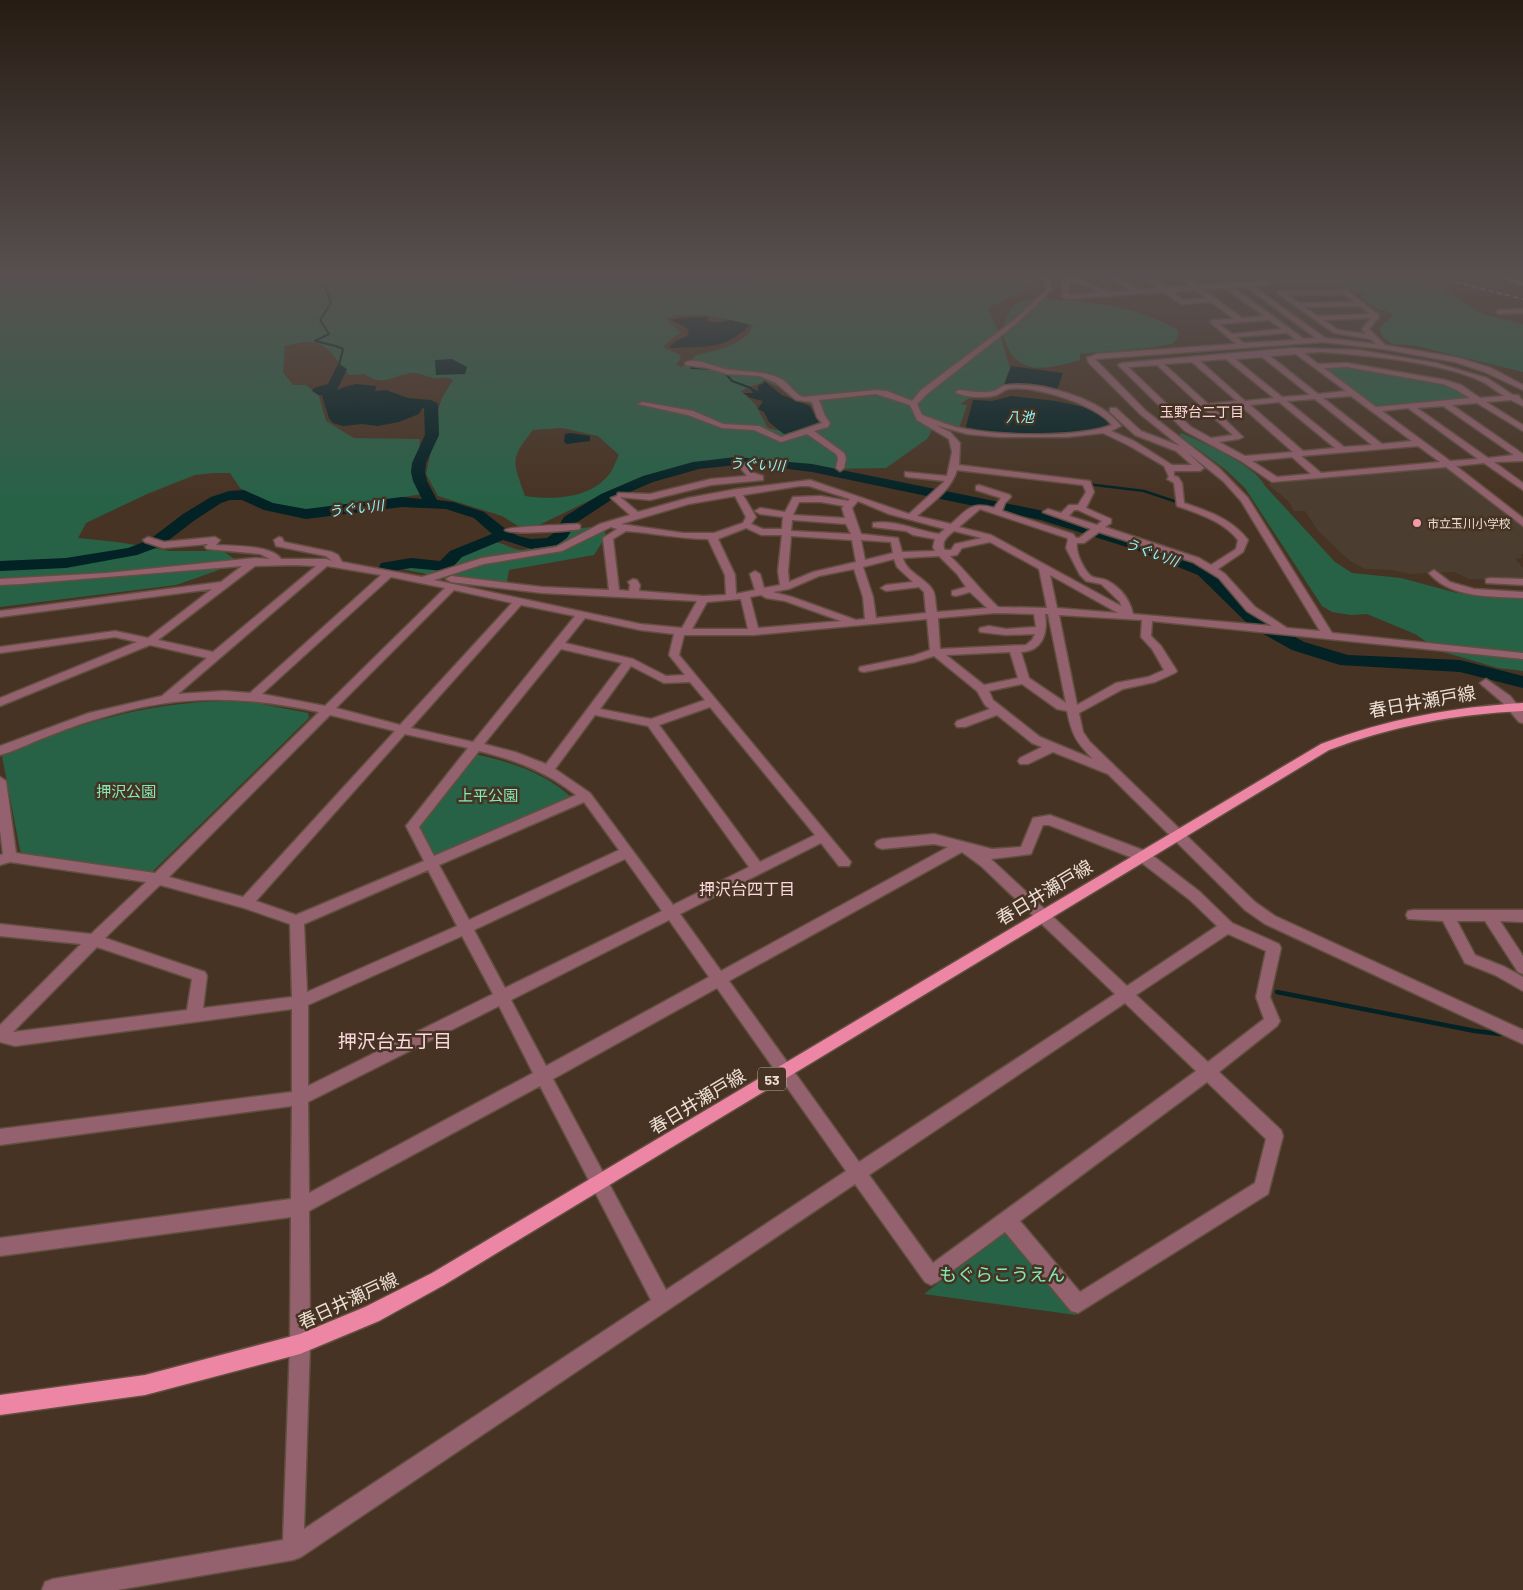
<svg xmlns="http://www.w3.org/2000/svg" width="1523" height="1590" font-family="Barlow,'Noto Sans JP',sans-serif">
	<rect width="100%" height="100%" fill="#473323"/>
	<!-- education -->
	<polygon fill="#4b3d2f" points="1443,466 1523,525 1523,554 1521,554 1522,558 1515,559 1523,568 1523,581 1469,579 1455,572 1411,574 1392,570 1365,569 1350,561 1318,531 1305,511 1294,511 1289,502 1268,484"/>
	<!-- green -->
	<g fill="#276247" fill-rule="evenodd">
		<path d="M0,278h1032v8l-44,22 13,30 9,30 -8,21 -34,10 -8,5 7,1 -8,23 -22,-7 -10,18 -41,29 -56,1 -60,-8 -47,-1 -49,9 -43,14 -24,9 -72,35 -17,-1 -16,-10 -64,-20 -12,-22 10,-46 1,-15 5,-15 11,-18c-7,-4 -12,-1 -19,-2 -7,-1 -13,-5 -20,-5 -20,0 -29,16 -49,1l-16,1c-23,-29 -25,-39 -64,-29l-2,26 10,13h13l13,11 7,25 28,17 66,1 -1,17 -6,17 10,21 -104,16 -22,1 -24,-4 -33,-19 -10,-15h-16l-19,2 -48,19 -61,29 -8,15 39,4 54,9h52l13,9 -20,11 -40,14 -176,22zM678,315h27l48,10c-7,21 -41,26 -59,31l-2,6 -11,5 -5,-2 5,-7 -2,-4 -16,-7 9,-9 9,-5 -15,-14zM764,380l44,23 14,10 2,11 -35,9 -21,-5 -13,-24 -14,-13 8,-4 12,-4zM562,428l36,8 21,19c-3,5 -5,13 -9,18 -19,26 -56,27 -85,23 -12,-35 -16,-36 8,-66z"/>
		<polygon points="1279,278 1412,278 1438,286 1483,314 1523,324 1523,372 1416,346 1392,344 1383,338 1379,328 1393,316 1392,313 1376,308 1362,298 1366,294 1334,286 1279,286 1271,284 1270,281"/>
		<path d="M1066,300c44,4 73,9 112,30v7l-5,7 -25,4 -68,6v6c-22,5 -50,17 -68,-5 -4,-5 -6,-13 -9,-18 1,-9 2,-20 7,-27 9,-15 41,-10 56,-10z"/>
		<polygon points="1345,366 1449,385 1472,398 1375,406 1323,368"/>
		<path d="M1181,433c22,9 74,32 84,53l70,76 17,11 49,5 56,15 66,6v72l-25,-3 -58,-17 -25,-17 -48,-20 -16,1 -19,-3 -10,-6 -77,-118 -19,-18 -46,-34z"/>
		<path d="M597,526l7,3 2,7 -12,19 -85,15 -3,17 -9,1 -100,-20 6,-5h37l52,-22c11,1 19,9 30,9 13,-1 24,-13 36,-17 12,-4 27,-5 39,-7z"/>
		<path d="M227,701l29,2 52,10 1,5 -157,154 -130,-19 -2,-3 -18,-94c77,-33 140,-53 225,-55z"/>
		<path d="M474,754c36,8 70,18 98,44l-134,58 -4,-1 -17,-30z"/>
		<polygon points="1003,1234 1010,1236 1076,1315 924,1294"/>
	</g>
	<!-- water -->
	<g fill="#022225">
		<path d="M707,317l1,4 9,2 14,-3 19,5c-26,26 -47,21 -81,23l7,-7 13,-6 -2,-7 -15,-8 8,-2z"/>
		<polygon points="452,359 467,367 465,374 436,375 435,360"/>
		<polygon points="1011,366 1063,373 1056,392 1004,385"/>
		<polygon points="764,381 782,395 810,406 820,424 785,435 769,422 764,412 758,409 763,401 751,398 743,393 753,393 749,387 758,391 758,386 764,383"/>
		<path d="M356,384l20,2 -1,5 11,-1 22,8 19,2 -8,14 -20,8 -21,4 -16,-2 -19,2 -10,-3 -4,-5 -7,-22c12,-4 22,-10 34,-12z"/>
		<path d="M1012,396c25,4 86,5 98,30l-19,5 -68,3 -58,-4 8,-30 19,1z"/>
		<polygon points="570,433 590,436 590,441 566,444 564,441 565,434"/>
	</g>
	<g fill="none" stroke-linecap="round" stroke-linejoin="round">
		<!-- stream-far2 -->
		<g stroke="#022225" stroke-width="2">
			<polyline points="311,278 326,289 331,303 320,320 329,334 315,341 336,346 343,349 339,365 341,369"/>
			<polyline points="1519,278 1523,279"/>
			<polyline points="691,368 713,369 726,374 732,381 751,388"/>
		</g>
		<!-- stream-far1 -->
		<g stroke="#022225" stroke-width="2.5">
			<polyline points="1087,484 1144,491 1177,502 1177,498"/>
			<polyline points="1210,575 1216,573 1222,565"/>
		</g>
		<!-- stream -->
		<polyline stroke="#022225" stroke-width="4.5" points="1277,992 1475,1031 1500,1034"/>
		<!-- river -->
		<g fill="#022225" fill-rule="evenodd">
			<polygon points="341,365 347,369 337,390 365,394 367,397 365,400 360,401 319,395 312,391 314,388 328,384 337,366"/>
			<polygon points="397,398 431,400 438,404 439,435 426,463 425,472 427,481 437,500 453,502 484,512 503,527 518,536 531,539 547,538 555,532 564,517 601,494 643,476 693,462 736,457 812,464 1044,511 1148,544 1210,567 1263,619 1304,642 1348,655 1460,660 1523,676 1523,688 1460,672 1340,665 1292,650 1251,627 1198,575 1136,550 1041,520 812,472 763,466 736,465 699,469 653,482 611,500 576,523 567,538 557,545 531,549 503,540 462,557 450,570 444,571 411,568 387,572 381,571 379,567 381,563 411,558 440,561 450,551 492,534 474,518 446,509 402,507 306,519 264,510 242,500 230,500 221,503 195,520 161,546 137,555 66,568 0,571 0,561 66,558 128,548 149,540 183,514 211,497 229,491 244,490 273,503 306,509 402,497 422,499 413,481 411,472 412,463 425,435 424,408 392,405 390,402"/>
		</g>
		<!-- minor casing -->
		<g stroke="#614f3f" stroke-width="3">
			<g id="minor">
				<path d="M1042,278h6l4,12 -35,33 -90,71 -10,10 5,11c15,5 29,12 44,14 37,7 112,9 146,-4 -14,-20 -80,-41 -104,-36 -4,1 -7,4 -11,6 -10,3 -33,3 -42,-3l4,-2c10,1 25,4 35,1 5,-2 8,-6 14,-6 34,-3 93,13 113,41l-10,5 23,10 38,24h20l-16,-14 -41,-16 -25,-23v-4h6l25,23 39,15 -40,-32 -51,-51 -2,-5 10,-4 139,-10 -26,-22 3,-2 21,-1 -23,-17 -30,2 -17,-12 -99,7 -3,-2 1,-19c20,0 27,6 43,13 6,3 18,0 25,-1l-20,-12h9l18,12 22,-1 -13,-11h7l13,10 23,-2 -10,-8h7l11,8 23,-2 3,-2 4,2 39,-3 2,1v2l-16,2 72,52 51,6 -5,-5 -37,-6 -57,-40 3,-2 66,-1 33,25v2l-10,12 16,16 74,13 32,10 32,17v5l-38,-18 -30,-10 -72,-13 -60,-7 -228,17 51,52 73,57 29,30 84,135 191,20v6l-371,-38 -1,15 10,10 16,25 -2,2 -20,9 -32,7 -44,24 4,19 7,10 165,160 20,14 248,114v14l-258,-120 -20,-14 -137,-136 -55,-22 -25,12h-8l-2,-3 2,-3 22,-11 -10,-4 -35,-28 -32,12h-8l-2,-3 2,-3 33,-12 -5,-4 -8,-14 -43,-35 -19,6 -51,10 -4,-1 -1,-2 1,-2 53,-11 17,-6 -3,-31 -173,16h-70l-5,20 172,207 -2,4h-10l-18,-23 -141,71 41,57 227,-124 -14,-3 -52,5 -5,-2 -2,-3 2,-3 5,-2 52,-5 58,15 29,-2 12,-29 17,-3 98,37 52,40 32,31 47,21 2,4 -11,49 10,24 -3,5 -58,46 62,58 2,6 -15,58 -190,119 -7,-2 -66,-79 -68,50 -6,3 -6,-3 -70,-98 -554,373 -8,3 -176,30h-75l3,-8 8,-3 230,-39 7,-196 1,-127 -291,39v-18l291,-39 1,-93 -292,39v-16l292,-37v-83l-277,37 -15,-4v-17l81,-81 -81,-8v-12l91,10 55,-52 -136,-20 -10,3v-10l3,-1 -3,-24v-53l6,4 10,72 139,20 164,-161c-79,-17 -144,-18 -222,7 -21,6 -41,14 -61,22 -12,5 -24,11 -36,14v-9l89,-33 73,-17 45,-38 -57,-13 -150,61v-8l137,-56 -22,-5 -115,16v-6l115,-16 33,7 64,-49 -212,28v-6l221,-29 21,-16 -221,18 -21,1v-6l107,-6 148,-15 15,1 -10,-5 -53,-5 -2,-2 3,-3 -45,4 -18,-6 -2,-2 5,-3 16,5 51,-5 5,3 -4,5c16,1 57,0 65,14h45l6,2 -6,-5 -50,-10 -2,-6 5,-3 3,1 2,4 48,10 6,3 4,7 80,15 60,-19 74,-11 44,-23 30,-9 -19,-17 6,-2 1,-3 32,1 61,-15 36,-3 -8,-10 4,-3 3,1 5,8 12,4v4l-52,5 -61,15 -30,-3 18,15 50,-14 49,-9 73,-9 99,34 36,-33 -37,-4 -3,-1v-4l42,4 5,-24 -3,-13 -32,-19 -7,-15 -34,-11 -57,6 6,16 5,7 -2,4 -14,4 30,22 2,5 -2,10 -4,3 -4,-3 2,-10 -2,-4 -29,-20 -26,8 -27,-12 -32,-2 -34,-13 -50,-11 4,-2 51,9 30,13 36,2 22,11 41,-14 -5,-6 -5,-15 -16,-2 -20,-17 -16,-7 -33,-2 -19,-6 -22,-3 -1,-2c10,-7 33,6 45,7 17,2 33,1 49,8 10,4 14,15 24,19l73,-7 11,1 25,10 9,-11 92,-69 34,-32zM1070,281l15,4 15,8 -32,2zM1245,286l71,52 -12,1 -71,-52zM1225,288l39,28 -22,2 -39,-29zM1195,290l12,8 -25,2 -10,-8zM1344,294l11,8 -56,1 -12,-8zM1360,306l10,8 -52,2 -14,-9zM1371,318l-9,11 4,5 -28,-4 -15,-10zM1269,320l13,9 -50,5 -13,-10zM1287,333l9,7 -52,3 -8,-6zM935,425l32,9 32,3h68l36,-4 25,12 36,21 5,11 -2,2 7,4 3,23c22,8 46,15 61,34l-2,9 -25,16 -12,-7 -94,-31 6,-4v-4l-25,-11 8,-16 -4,-11 -131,-16 1,-22 -10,-11zM1187,452l36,29 18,20 79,130 -33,-3 -32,-21 -30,-33 -7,-5 25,-17 5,-12c-16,-21 -40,-29 -64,-37l-2,-20 -4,-6 -4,-1v-5h26l4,-3zM957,470l126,15 3,7 -8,13h-9l-8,8 -13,-4 -5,3 48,17 -12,9h-3l-3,-4 -71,-23 3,-8 6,-6 -1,-2 -31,-10 -3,1v4l25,8 -7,10c-23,-7 -27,2 -43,16l-34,-8c16,-14 34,-26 40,-46zM799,486h10l41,13 -2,2 -27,-5 -28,1 -8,15 -25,-4 -5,3 5,3 23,3 -1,12h-19l-12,-5 5,-7 -13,-22zM735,496l11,21 -3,6 -29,10h-31l-62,-9 68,-20zM858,501l31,13 56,15 -6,5c-21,-3 -45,-15 -66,-11v4l33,4 7,4 22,4 -2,8 2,4 -33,1 -4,-14 -37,-4 -9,-26zM799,502h22l23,4 -2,2 3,10 -52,-3zM980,509l87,29 1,2 -2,8 14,27 6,6 15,3 19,18 1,4 -130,-71 -32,-8zM1074,510h4l24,11 -5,4 -28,-9zM792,520l54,4 5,10 -60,-3zM611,527l6,2 -14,9 6,52 -67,-3 -91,-11 -5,3 5,3 91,11 155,8 -15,27 -42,-4 -206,-44 50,-16 78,-13zM746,528l15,7h21l-4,36 2,14 -16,3 -4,-14 -5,-3 -5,3 5,16 -19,4 -1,-19 -17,-36zM626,531c28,2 55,8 82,8l17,36 1,20 -23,1 -64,-5 1,-6 -3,-5 -4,-1 -5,3 2,3 -1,6 -10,-1 -6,-51zM954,531l28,7 -27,6 -4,6h-6c-5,-8 3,-14 9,-19zM1099,532l94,30 26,16 28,33 25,15 -139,-12c-3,-14 -12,-26 -25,-33 -4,-3 -10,-2 -15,-4 -8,-4 -18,-25 -16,-34h7zM791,536l61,4 4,22 -43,10 -24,10 -1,-11zM861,540l30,2 2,11 -28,7zM990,542l49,27 8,39 -49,-1c-17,-16 -31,-35 -48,-51l7,-1 5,-7zM939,556l18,18 9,13 -14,4v4l4,1 14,-4 17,16 -50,4c-2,-6 -1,-19 -5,-23 -7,-11 -26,-17 -29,-31zM894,559l3,8 16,15 -27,3 -5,3 5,3 33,-4 5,5 2,21 -50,5 -3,-21 -10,-30zM294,565l22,1 -103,86 -55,-12 97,-74zM327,566l54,9 -131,118 -26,-2 -46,3zM854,569l9,28 2,22 -9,1 -64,-23 -19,-5 16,-3 30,-13zM1050,575l68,38 -61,-5zM391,577l54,11 -120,118 -63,-12zM454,590l58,13 -112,122 -64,-17zM761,595l5,3 19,3 56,20 -83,7 -8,-31zM741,599l7,30h-56l15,-27zM521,605l54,11 -102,126 -62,-14zM995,613l39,1 2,13 -30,2 -17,-3 -9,2 -1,2 1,2 26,3 29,-1 -3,6 -6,5 -86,4 -2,-31zM1045,614h3l18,89 -37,-25 -8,-26c22,-1 27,-19 24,-38zM1059,615l83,5 -1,17 11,12 12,21 -16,7 -32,6 -39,22zM585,618l55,12 34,4 -5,21 16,20 -19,1 -33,-17 -68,-16zM561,649l61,14 -76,101 -31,-12 -31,-8zM1010,652l8,26 -34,7 -38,-30zM631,666l33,17 26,-1 15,18 -54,19 -51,-10zM1022,684l35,25 10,2c5,24 9,31 26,48l-53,-22 -47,-37 -4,-9zM710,707l105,128 -55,27 -101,-137zM330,715l65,16 -152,166 -74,-20zM595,715l53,11 101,141 -76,38 -83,-112 -35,-24zM405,734l63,14 -62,78 18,35 -128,54 -40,-14zM479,751c36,9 68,21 97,44l-142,61 -15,-29zM584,802l35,48 -150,70 -30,-55zM1043,825h6l89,35 52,40 27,26 -90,60 -136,-127 40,-5zM962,852l19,14 134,128 -256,168 -130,-181zM625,859l37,52 -157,77 -31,-58zM428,870l29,56 -150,66 -3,-68zM160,885l84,23 46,16 2,73 -89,11 4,-32 -2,-4 -100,-34zM669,920l40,57 -163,89 -35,-66zM1228,934l38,17 -10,46 8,22 -56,43 -72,-67zM462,936l31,58 -185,92v-81zM97,947l95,32 -5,31 -174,22zM717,988l129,183 -180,119 -113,-211zM1125,1003l71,68 -263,192 -64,-88zM499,1006l34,67 -224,120 -1,-91zM1207,1082l59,57 -11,44 -175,109 -60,-71zM540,1086l111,214 -347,229 6,-185 -1,-133z"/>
				<polygon points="1523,309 1523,313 1499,314 1496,312 1499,310"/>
				<path d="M1292,348l66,2 78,13 51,15 26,17h5l5,6v5l-12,-6 -25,2 37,23v6l-46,-28 -25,2 71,49v7l-29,1 29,21v7l-39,-27 -28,3 67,52v8l-77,-59 -174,15 -31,-21 -56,-30 -67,-66 4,-2zM1321,352c46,3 119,10 160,29 8,4 15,10 23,15l-24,2 -19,-13 -16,-5 -98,-17 -29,1 -14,-11zM1296,354l50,37 -28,3 -48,-38zM1262,357l48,38 -28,2 -47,-38zM1226,359l48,39 -29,3 -45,-40zM1192,362l45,39 -29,3 -44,-40zM1157,365l43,40 -30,2 -42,-40zM1347,367l96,17 12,5 15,9 -94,9 -52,-39zM1351,396l61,45 -30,3 -59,-46zM1315,399l57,46 -28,2 -57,-46zM1279,402l56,46 -32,3 -53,-46zM1241,406l52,46 -48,4 -26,-14 20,-3 4,-2 -30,-29zM1443,406l71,49 -26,3 -71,-50zM1408,408l70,51 -28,2 -68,-50zM1204,409l29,26 -22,3 -20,-11 -16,-15zM1418,446l22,16 -119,11 -20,-17zM1292,457l19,17 -34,3 -25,-16z"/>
				<path d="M577,524l3,1v4c-10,2 -69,6 -75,1 6,-4 61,-5 72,-6z"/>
				<path d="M1434,570l16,12 24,7 49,3v6c-31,-2 -72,1 -94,-25z"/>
				<polygon points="1490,578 1523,579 1523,585 1486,583 1486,579"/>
				<polygon points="1486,679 1510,696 1523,712 1523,723 1519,722 1502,702 1482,685 1480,683"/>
				<polygon points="1413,910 1523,910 1523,922 1500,921 1523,956 1523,974 1518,972 1485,921 1457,921 1475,955 1505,967 1523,977 1523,991 1495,975 1465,963 1443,921 1408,919 1406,915 1408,911"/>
			</g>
		</g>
		<!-- major casing -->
		<g stroke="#614f3f" stroke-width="3">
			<g id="major">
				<polygon points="1500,278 1523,281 1523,285 1501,279"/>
				<path d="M1523,703v8c-67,3 -131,15 -194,39l-885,535 -65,36 -79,33 -155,41 -145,20v-20l145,-20 155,-41 65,-27 67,-34 889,-529c66,-25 132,-37 202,-41z"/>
			</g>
		</g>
		<!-- minor -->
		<use href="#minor" fill="#94616e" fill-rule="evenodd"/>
		<!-- major -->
		<use href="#major" fill="#ed86a4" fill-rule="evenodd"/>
		<!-- rail -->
		<polyline stroke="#a19184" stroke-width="2" stroke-dasharray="5.5 3" stroke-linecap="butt" points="1439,278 1523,299"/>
	</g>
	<!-- sky -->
	<linearGradient id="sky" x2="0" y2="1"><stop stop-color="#271c13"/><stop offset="0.55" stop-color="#585050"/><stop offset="1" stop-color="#585050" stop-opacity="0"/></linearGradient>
	<rect width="1523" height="501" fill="url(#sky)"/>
	<!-- markers -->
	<circle fill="#f39aaa" stroke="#473323" stroke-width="2" cx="1417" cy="523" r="5"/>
	<g text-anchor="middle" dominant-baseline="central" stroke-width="5" stroke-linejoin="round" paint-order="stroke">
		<!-- far-poi labels -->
		<g font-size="12" fill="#ecdfd5" stroke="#473323" text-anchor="start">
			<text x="1427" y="523">市立玉川小学校</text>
		</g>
		<!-- far-neighbourhood labels -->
		<g font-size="14" fill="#fbd8dd" stroke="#473323">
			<text x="1202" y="411">玉野台二丁目</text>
		</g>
		<!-- far-water labels -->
		<g font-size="14" font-style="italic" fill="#8bf4fd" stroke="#473323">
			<text x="1020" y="416">八池</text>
			<text transform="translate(757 464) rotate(3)">うぐい川</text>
			<text transform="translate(356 508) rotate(-7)">うぐい川</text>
			<text transform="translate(1152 552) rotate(20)">うぐい川</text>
		</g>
		<!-- shield labels -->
		<rect fill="#473323" stroke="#baaba0" stroke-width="1" x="758" y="1067.5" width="28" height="23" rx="4"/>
		<g font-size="14" font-weight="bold" fill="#ecdfd5">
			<text x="772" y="1079">53</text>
		</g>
		<!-- park labels -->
		<g font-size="15" fill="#81eab7" stroke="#473323">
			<text x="126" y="791">押沢公園</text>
			<text x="488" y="795">上平公園</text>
		</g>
		<!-- neighbourhood labels -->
		<g font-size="16" fill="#fbd8dd" stroke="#473323">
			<text x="747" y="888">押沢台四丁目</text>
		</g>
		<!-- near-street labels -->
		<g font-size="18" fill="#ecdfd5" stroke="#473323">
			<text transform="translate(1422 701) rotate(-10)">春日井瀬戸線</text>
			<text transform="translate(1044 892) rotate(-31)">春日井瀬戸線</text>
			<text transform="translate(697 1101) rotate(-31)">春日井瀬戸線</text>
			<text transform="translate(348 1300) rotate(-25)">春日井瀬戸線</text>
		</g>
		<!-- near-park labels -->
		<g font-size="18" fill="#81eab7" stroke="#473323">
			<text x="1002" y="1274">もぐらこうえん</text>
		</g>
		<!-- near-neighbourhood labels -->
		<g font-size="19" fill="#fbd8dd" stroke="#473323">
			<text x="395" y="1040">押沢台五丁目</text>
		</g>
	</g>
</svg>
